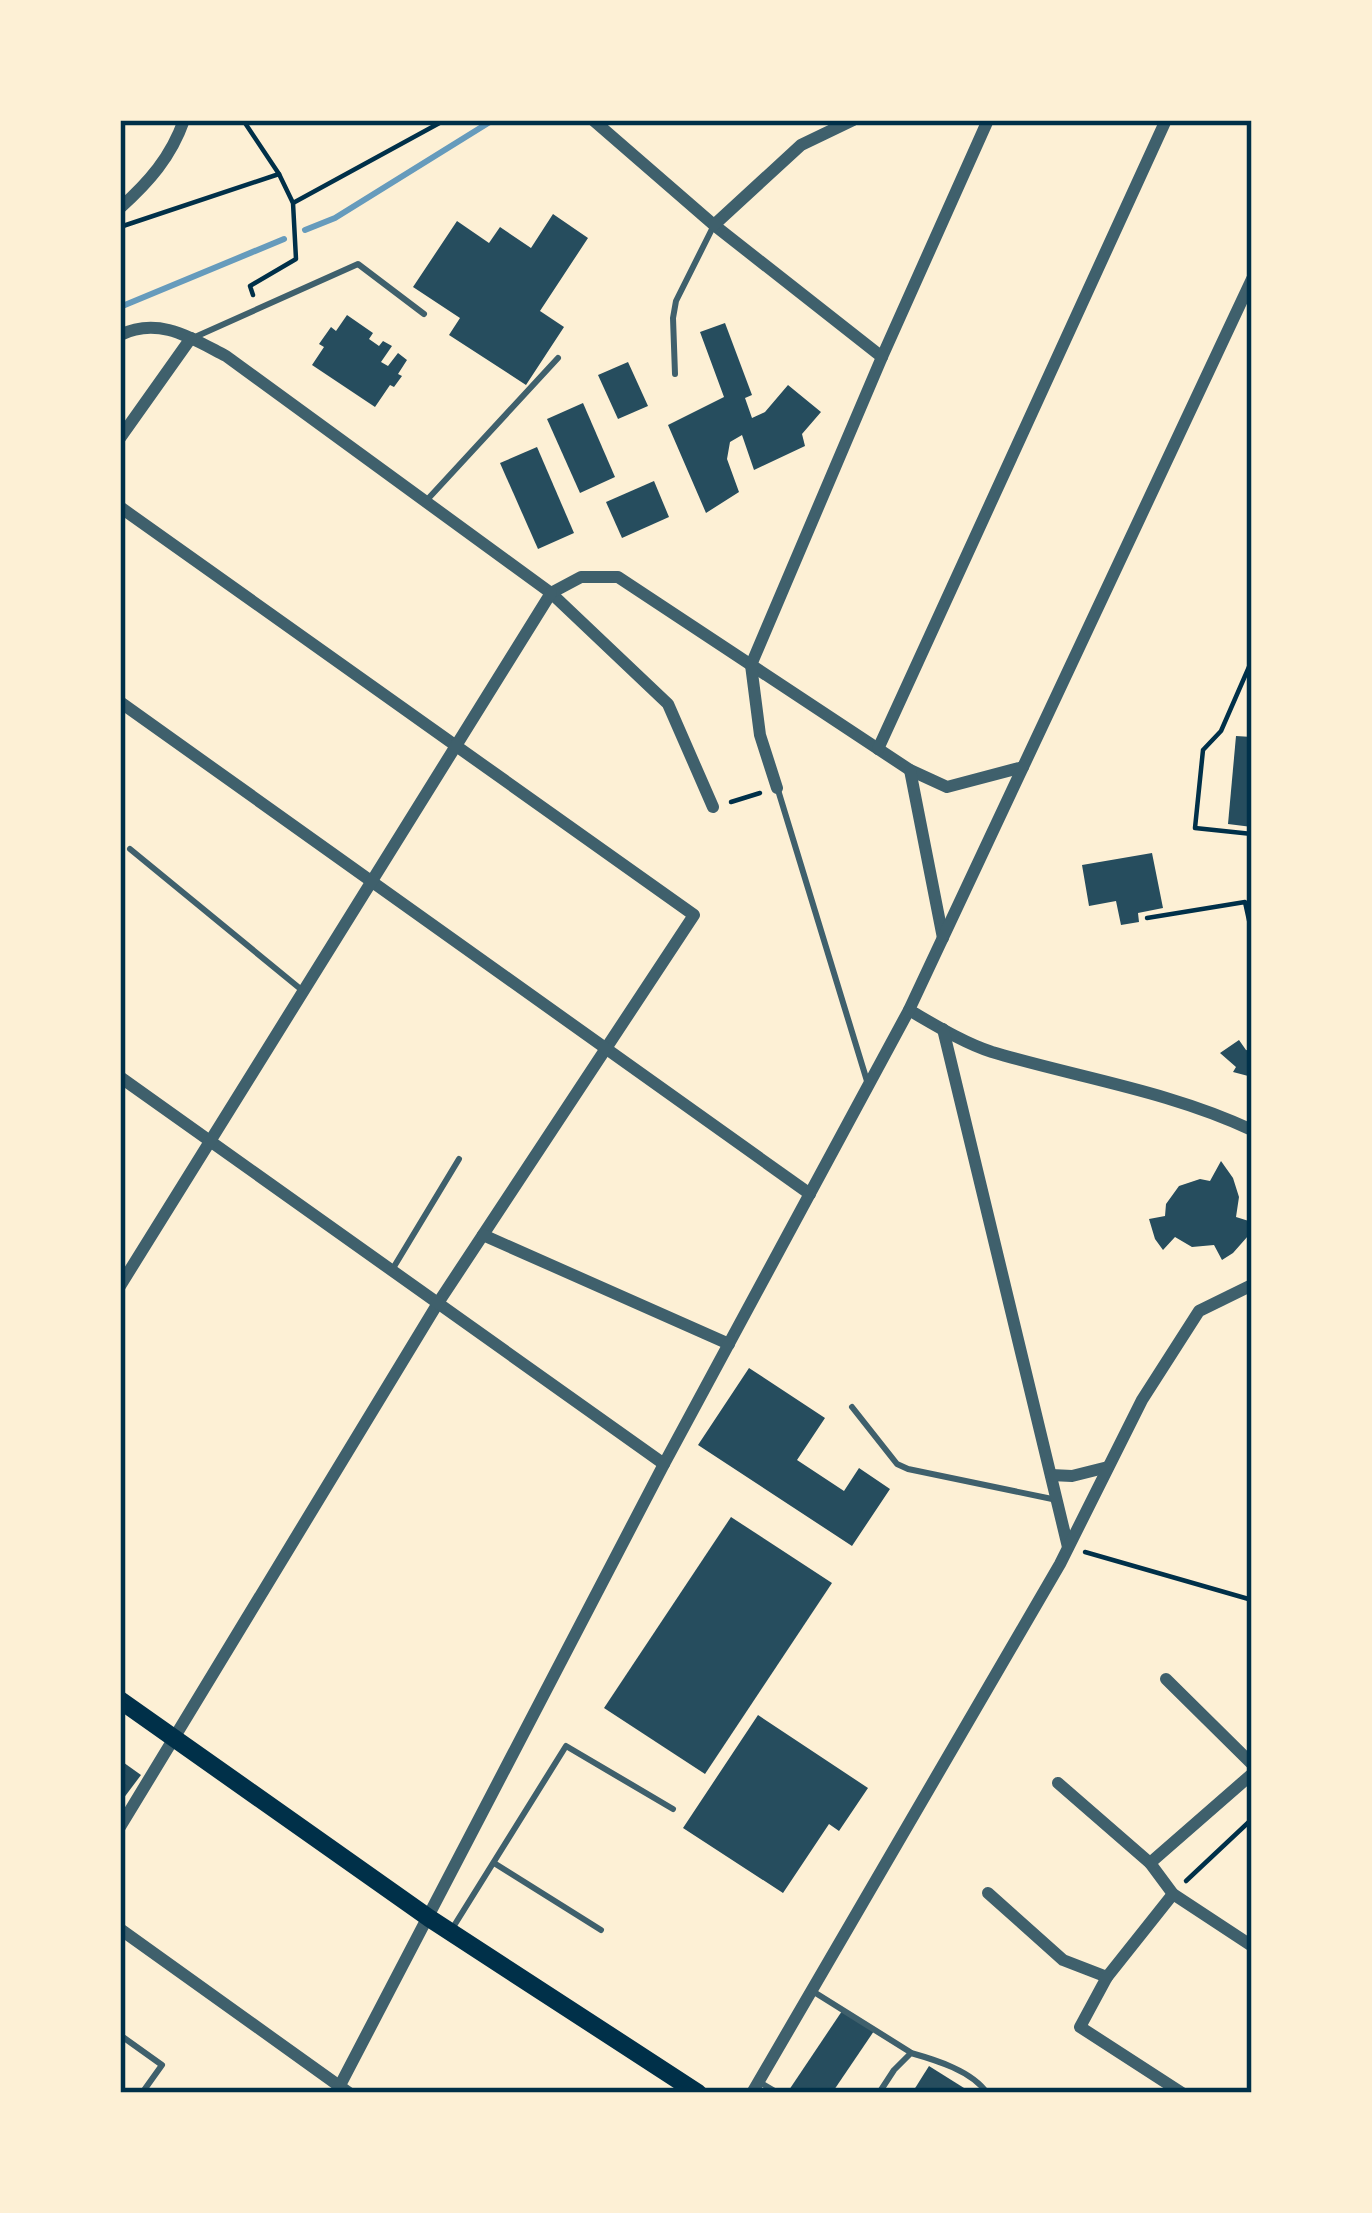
<svg xmlns="http://www.w3.org/2000/svg" width="1372" height="2213" font-family="'Archivo Narrow',sans-serif">
	<rect width="100%" height="100%" fill="#fdf0d5"/>
	<g fill="none" stroke-linecap="round" stroke-linejoin="round">
		<!-- stream -->
		<g stroke="#669bbc" stroke-width="6">
			<polyline points="305,230 335,218 493,120"/>
			<polyline points="120,307 284,239"/>
		</g>
	</g>
	<!-- building -->
	<g fill="#264d5e">
		<polygon points="553,214 588,238 540,311 564,327 526,385 449,335 460,318 413,287 457,221 489,243 500,227 531,248"/>
		<polygon points="347,315 373,333 369,339 379,346 383,341 392,346 381,362 388,366 398,353 407,360 398,374 402,376 394,387 390,385 375,407 312,365 324,347 319,344 331,327 336,331"/>
		<polygon points="725,323 752,395 745,398 752,418 765,412 788,385 821,412 802,434 805,446 754,470 742,435 730,442 727,459 739,492 706,513 668,425 724,397 700,332"/>
		<polygon points="628,362 648,406 618,419 598,375"/>
		<polygon points="583,403 615,477 580,493 547,419"/>
		<polygon points="537,447 574,533 538,549 500,463"/>
		<polygon points="654,481 669,517 622,538 606,502"/>
		<polygon points="1236,736 1252,737 1252,827 1228,824"/>
		<polygon points="1152,853 1163,908 1138,913 1139,922 1121,925 1116,901 1089,906 1082,865"/>
		<polygon points="1239,1040 1246,1050 1252,1051 1252,1077 1233,1072 1236,1067 1220,1053"/>
		<polygon points="1221,1161 1233,1178 1239,1197 1236,1217 1252,1222 1248,1236 1233,1253 1222,1260 1214,1245 1192,1247 1175,1237 1163,1250 1155,1239 1149,1219 1165,1216 1166,1204 1179,1186 1200,1179 1210,1181"/>
		<polygon points="749,1368 825,1418 797,1460 844,1491 859,1468 890,1489 852,1546 698,1445"/>
		<polygon points="731,1517 832,1583 705,1774 604,1708"/>
		<polygon points="758,1715 868,1788 839,1831 829,1824 783,1893 683,1828"/>
		<polygon points="120,1760 141,1775 120,1803"/>
		<polygon points="842,2011 874,2031 832,2093 787,2093"/>
		<polygon points="929,2066 972,2093 912,2093"/>
	</g>
	<g fill="none" stroke-linecap="round" stroke-linejoin="round">
		<!-- path -->
		<g stroke="#003049" stroke-width="4.5">
			<polyline points="243,120 279,174 293,203 296,259 250,286 253,295"/>
			<polyline points="293,203 445,120"/>
			<polyline points="120,227 279,174"/>
			<polyline points="1252,660 1221,731 1203,750 1195,828 1252,834"/>
			<polyline points="731,802 760,793"/>
			<polyline points="1147,918 1245,902 1252,934"/>
			<polyline points="1085,1552 1252,1600"/>
			<polyline points="1186,1881 1252,1819"/>
		</g>
		<!-- service -->
		<g stroke="#3f606c" stroke-width="6">
			<polyline points="195,337 358,264 424,314"/>
			<polyline points="675,374 673,318 676,301 714,225"/>
			<polyline points="426,501 558,358"/>
			<polyline points="778,790 867,1081"/>
			<polyline points="130,849 303,991"/>
			<polyline points="392,1270 459,1159"/>
			<polyline points="852,1407 897,1464 908,1469 1057,1500"/>
			<polyline points="494,1863 601,1930"/>
			<polyline points="452,1929 566,1746 673,1809"/>
			<polyline points="814,1992 910,2052"/>
			<polyline points="120,2035 162,2065 142,2093"/>
			<polyline points="761,2083 778,2093"/>
			<path d="M879,2093l15,-23 17,-17c25,7 61,18 76,40"/>
		</g>
		<!-- minor -->
		<g stroke="#3f606c" stroke-width="12">
			<polyline points="593,120 714,225 882,357"/>
			<path d="M120,208c29,-26 51,-51 64,-88"/>
			<polyline points="714,225 801,145 853,120"/>
			<path d="M120,335c39,-19 71,3 106,21l325,237 117,111 45,103"/>
			<polyline points="120,438 191,338"/>
			<polyline points="120,507 694,915 438,1303 120,1827"/>
			<polyline points="551,593 581,577 618,577 910,770 947,787 1023,767"/>
			<polyline points="120,702 810,1194"/>
			<polyline points="878,749 1166,120"/>
			<polyline points="910,770 943,938"/>
			<polyline points="777,788 760,735 751,665 882,357 988,120"/>
			<path d="M909,1010c26,15 55,33 83,42 88,26 177,39 260,78"/>
			<polyline points="943,1029 1068,1547"/>
			<polyline points="120,1077 664,1464"/>
			<polyline points="483,1235 729,1344"/>
			<polyline points="120,1286 551,593"/>
			<polyline points="1051,1475 1072,1476 1108,1467"/>
			<polyline points="1166,1679 1252,1764"/>
			<polyline points="1058,1783 1150,1863 1173,1894 1252,1946"/>
			<polyline points="1150,1863 1252,1774"/>
			<polyline points="988,1893 1063,1960 1107,1977"/>
			<polyline points="1173,1894 1107,1977 1080,2027 1182,2093"/>
			<polyline points="120,1929 349,2093"/>
			<polyline points="336,2093 664,1464 909,1010 1252,279"/>
			<polyline points="752,2093 1060,1564 1142,1400 1199,1311 1252,1285"/>
		</g>
		<!-- secondary -->
		<polyline stroke="#003049" stroke-width="18" points="120,1700 429,1918 698,2093"/>
	</g>
	<!-- border -->
	<rect width="1372" height="2213" fill="none" stroke="#fdf0d5" stroke-width="246"/>
	<rect x="123" y="123" width="1126" height="1967" fill="none" stroke="#003049" stroke-width="4.5"/>
</svg>
